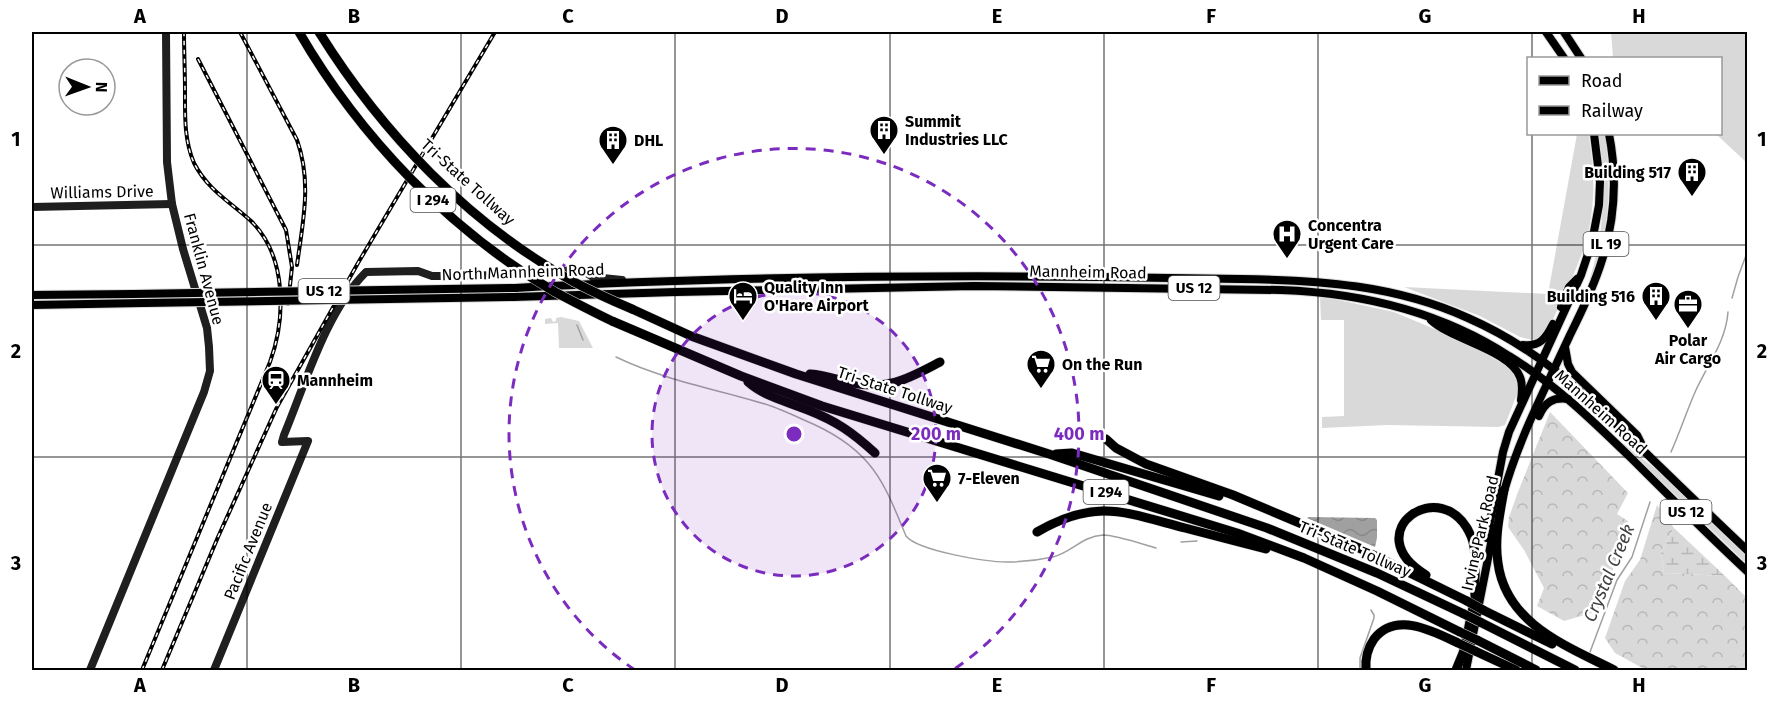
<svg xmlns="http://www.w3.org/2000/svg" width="1779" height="702" font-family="'Fira Sans',sans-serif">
	<defs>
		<pattern id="forest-crowns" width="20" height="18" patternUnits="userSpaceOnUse" patternTransform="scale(1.5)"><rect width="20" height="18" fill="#d9d9d9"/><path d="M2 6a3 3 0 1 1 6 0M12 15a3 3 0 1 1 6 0" fill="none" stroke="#b8b8b8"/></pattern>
		<pattern id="wetland-marsh" width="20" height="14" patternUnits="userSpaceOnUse" patternTransform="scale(1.5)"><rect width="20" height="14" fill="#d9d9d9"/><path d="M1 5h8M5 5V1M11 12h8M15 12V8" fill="none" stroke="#b8b8b8"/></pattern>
		<pattern id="water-waves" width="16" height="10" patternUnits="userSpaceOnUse" patternTransform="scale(1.5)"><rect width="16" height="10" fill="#a0a0a0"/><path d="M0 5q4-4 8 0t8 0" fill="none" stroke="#888"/></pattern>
	</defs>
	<rect width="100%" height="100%" fill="#fff"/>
	<!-- grass -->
	<g fill="#d9d9d9">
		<polygon points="1611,32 1747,32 1747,163 1716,134 1720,134 1720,58 1613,58"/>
		<path d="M1577,134h11l1,3c6,36 7,74 -5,110 -9,29 -25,56 -36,85l-8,6 -8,2 -12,-3 -40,-21 -76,-29 144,7z"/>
		<path d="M1598,134h7l1,4c5,51 4,92 -15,141l-1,-1c15,-47 16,-96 8,-144z"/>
		<polygon points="1320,296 1394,312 1463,341 1505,365 1514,372 1518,383 1517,394 1505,425 1499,427 1387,425 1322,428 1322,417 1344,416 1344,320 1321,320"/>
		<polygon points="561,317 579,321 593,348 559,348 558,323 545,324 545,319 551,318 553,322 556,321 556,318"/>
		<polygon points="1615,437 1658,471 1747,557 1747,564"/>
	</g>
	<!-- forest -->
	<g fill="url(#forest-crowns)">
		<polygon points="1550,412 1628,493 1617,514 1628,521 1623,541 1598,611 1564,621 1537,606 1544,588 1524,550 1508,527 1509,517 1518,492"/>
		<polygon points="1657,505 1674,528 1661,552 1664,573 1725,576 1747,598 1747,670 1646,670 1615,653 1605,638 1625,581 1640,560"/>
	</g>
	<!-- wetland -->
	<polygon fill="url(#wetland-marsh)" points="1674,528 1725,576 1664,573 1661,552"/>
	<!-- water -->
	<polygon fill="url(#water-waves)" points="1309,517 1375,518 1377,520 1377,538 1375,547 1307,518"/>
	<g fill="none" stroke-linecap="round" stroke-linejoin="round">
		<!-- stream -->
		<g stroke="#a0a0a0" stroke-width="1.5">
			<polyline points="1732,298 1738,277 1748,250"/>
			<polyline points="577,325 583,340"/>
			<path d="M616,357c48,23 99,32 149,47 13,4 26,10 39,16 24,10 47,23 64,43 18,21 27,47 38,73 12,15 81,26 101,26 14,0 32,-2 46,-5 18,-4 29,-21 50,-22 13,0 39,9 53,13"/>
			<path d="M1671,452c9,-20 16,-42 25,-62 12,-26 30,-49 32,-78"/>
			<polyline points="1181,542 1197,541"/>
			<polyline points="1590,652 1617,580 1632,557 1650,502"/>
			<polyline points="1360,670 1360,658 1374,618 1374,615 1371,610"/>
		</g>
		<!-- primary casing -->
		<g stroke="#dbdbdb" stroke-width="10">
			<g id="primary">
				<polyline points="1546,32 1564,58"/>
				<polyline points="1564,32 1581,58"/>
				<path d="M515,288c195,-11 391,-13 586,-11 46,1 93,1 140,2 78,1 155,6 227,39 75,33 121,80 179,136 33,32 67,65 101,97"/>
				<polyline points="32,295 133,294"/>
				<path d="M513,297l163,-5 298,-6 307,4c81,3 160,22 228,66 46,28 84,65 122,102 38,38 77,77 117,114"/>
				<polyline points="32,305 143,303"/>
				<polyline points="1561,307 1569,287 1577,279"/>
				<path d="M1431,320c21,20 79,30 89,57 3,7 2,16 1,23"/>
				<path d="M1523,345c17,2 23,-7 30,-21"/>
				<polyline points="1565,347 1568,364 1572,372 1637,435 1642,445"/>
				<path d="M1539,416c6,-14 14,-19 29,-17"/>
				<path d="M1503,495c15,-55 43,-108 67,-160 12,-24 24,-49 32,-75 13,-41 15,-85 7,-126"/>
				<polyline points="1487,538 1503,452 1509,432 1581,275 1592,242 1599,205 1600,182 1594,134"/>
				<polyline points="1463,652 1474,600"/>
				<polyline points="1466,670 1494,528"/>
			</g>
		</g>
		<!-- highway casing -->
		<g stroke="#dbdbdb" stroke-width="10">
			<g id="highway">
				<polyline points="632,309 691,336 796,374 1049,454 1267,528 1377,573 1464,614"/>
				<polyline points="612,321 741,376 822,406 1237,533 1304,558 1377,591 1460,632"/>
				<path d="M810,374c15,1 28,6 42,9 38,7 55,-4 88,-21"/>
				<path d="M748,382c17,15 38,19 60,28 28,11 44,22 67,43"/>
				<polyline points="1106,439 1116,448 1146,464 1233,495 1359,548 1467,601"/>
				<polyline points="1056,454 1072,453 1219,496"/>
				<path d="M1504,490c-4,23 -10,49 -6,73 8,61 69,83 116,107"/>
				<path d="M1037,532c59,-34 87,-20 148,-4 26,7 54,14 81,21"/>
				<path d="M1426,575c-71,-43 17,-104 45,-39 7,17 3,41 4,60"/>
				<polyline points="1483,610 1552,644"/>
				<polyline points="1480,622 1575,670"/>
				<polyline points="1477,640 1536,670"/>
				<polyline points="1475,651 1516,670"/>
				<path d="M1366,670c-1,-12 1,-21 8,-31 22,-28 59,-8 84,4"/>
				<polyline points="1456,670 1463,653"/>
			</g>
		</g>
		<!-- secondary -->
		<g stroke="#1f1f1f" stroke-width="8">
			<polyline points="32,207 172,204"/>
			<polyline points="90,670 204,392 210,371 209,347 207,328 183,249 172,204 167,162 166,32"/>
			<path d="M214,670l94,-229 -26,1 2,-7c22,-53 42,-123 82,-163l52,-1 14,5h16l56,-1 71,-5 10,2 8,5 29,3"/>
		</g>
		<!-- primary -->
		<use href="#primary" stroke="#000" stroke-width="8"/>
		<!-- highway -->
		<use href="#highway" stroke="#000" stroke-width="9"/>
		<!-- rail casing -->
		<g stroke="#000" stroke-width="4">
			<g id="rail">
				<path d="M240,32l57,108c15,42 6,81 0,125"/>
				<polyline points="198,59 286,230 292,267 288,304"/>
				<path d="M142,670l128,-308c16,-44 17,-106 -19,-141 -21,-19 -44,-32 -57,-58 -10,-23 -9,-48 -9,-72 0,-20 -1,-40 -1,-59"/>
				<polyline points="162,670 218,537 277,407 358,263 495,32"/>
			</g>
		</g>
		<!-- rail -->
		<use href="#rail" stroke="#fff" stroke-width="1.5" stroke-dasharray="4.5" stroke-linecap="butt"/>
		<!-- primary-bridge casing -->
		<g stroke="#dbdbdb" stroke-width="10" stroke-linecap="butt">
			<g id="primary-bridge">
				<polyline points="133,294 515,288"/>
				<polyline points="143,303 513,297"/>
			</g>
		</g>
		<!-- highway-bridge casing -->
		<g stroke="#dbdbdb" stroke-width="10" stroke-linecap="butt">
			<g id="highway-bridge">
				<path d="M299,32c61,105 150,198 256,260 19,10 38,20 57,29"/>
				<path d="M319,32c63,101 150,192 255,250 19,10 39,19 58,27"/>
				<polyline points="1467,601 1483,610"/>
				<polyline points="1464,614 1480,622"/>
				<polyline points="1460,632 1477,640"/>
				<polyline points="1458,643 1475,651"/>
			</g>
		</g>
		<!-- primary-bridge -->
		<use href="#primary-bridge" stroke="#000" stroke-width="8"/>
		<!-- highway-bridge -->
		<use href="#highway-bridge" stroke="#000" stroke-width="9"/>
	</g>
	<!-- grid -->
	<path fill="none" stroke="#000" stroke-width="1.5" stroke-opacity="0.55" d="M247,32v638M461,32v638M675,32v638M890,32v638M1104,32v638M1318,32v638M1532,32v26M1532,134v536M32,245h1716M32,457h1716"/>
	<!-- distance rings -->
	<circle cx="794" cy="434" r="142" fill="#7b2cbf" fill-opacity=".12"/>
	<g fill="none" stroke="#7b2cbf" stroke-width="3" stroke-dasharray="10 8">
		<circle cx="794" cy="434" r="142"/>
		<path d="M635 670A285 285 0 1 1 953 670"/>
	</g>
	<!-- icons -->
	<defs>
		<g id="building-pin" transform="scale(1.5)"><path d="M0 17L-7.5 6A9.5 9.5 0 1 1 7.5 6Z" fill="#000" stroke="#fff"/><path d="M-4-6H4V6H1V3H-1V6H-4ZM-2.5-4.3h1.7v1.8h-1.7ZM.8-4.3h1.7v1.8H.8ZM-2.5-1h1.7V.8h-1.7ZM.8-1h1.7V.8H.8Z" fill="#fff"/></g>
		<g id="hospital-pin" transform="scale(1.5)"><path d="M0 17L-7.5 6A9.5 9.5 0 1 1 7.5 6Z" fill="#000" stroke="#fff"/><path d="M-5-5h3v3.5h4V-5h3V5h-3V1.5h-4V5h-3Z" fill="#fff"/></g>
		<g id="hotel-pin" transform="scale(1.5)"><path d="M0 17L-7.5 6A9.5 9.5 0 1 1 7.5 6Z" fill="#000" stroke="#fff"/><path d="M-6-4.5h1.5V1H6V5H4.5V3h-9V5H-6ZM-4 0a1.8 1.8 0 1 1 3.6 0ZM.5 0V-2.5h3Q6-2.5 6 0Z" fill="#fff"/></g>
		<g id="office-pin" transform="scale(1.5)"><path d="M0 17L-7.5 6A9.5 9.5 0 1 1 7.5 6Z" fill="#000" stroke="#fff"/><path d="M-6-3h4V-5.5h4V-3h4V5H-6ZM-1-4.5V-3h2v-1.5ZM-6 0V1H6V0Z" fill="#fff"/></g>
		<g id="supermarket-pin" transform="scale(1.5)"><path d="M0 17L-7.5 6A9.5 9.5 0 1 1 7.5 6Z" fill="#000" stroke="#fff"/><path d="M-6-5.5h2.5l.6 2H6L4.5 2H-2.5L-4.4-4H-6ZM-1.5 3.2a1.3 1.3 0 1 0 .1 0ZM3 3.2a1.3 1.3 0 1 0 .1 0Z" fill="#fff"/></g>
		<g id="station-pin" transform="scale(1.5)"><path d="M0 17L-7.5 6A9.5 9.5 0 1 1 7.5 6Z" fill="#000" stroke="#fff"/><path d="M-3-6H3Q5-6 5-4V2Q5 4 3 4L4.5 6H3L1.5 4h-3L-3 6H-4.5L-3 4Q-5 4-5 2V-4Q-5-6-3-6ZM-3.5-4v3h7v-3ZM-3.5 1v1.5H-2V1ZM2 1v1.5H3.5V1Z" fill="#fff"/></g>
	</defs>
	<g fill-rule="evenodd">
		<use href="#building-pin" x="884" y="130"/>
		<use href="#building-pin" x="613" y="140"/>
		<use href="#building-pin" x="1692" y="172"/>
		<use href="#hospital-pin" x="1287" y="234"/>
		<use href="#hotel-pin" x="743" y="296"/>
		<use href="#building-pin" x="1656" y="296"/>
		<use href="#office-pin" x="1688" y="304"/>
		<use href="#supermarket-pin" x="1041" y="364"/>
		<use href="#station-pin" x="276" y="380"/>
		<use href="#supermarket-pin" x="937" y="478"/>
	</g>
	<g text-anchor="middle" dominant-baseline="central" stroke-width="5" stroke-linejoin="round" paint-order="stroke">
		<!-- shield labels -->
		<g fill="#fff" stroke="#4c4c4c" stroke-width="1.5">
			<rect x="410.5" y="188" width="45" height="24" rx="4.5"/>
			<rect x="1583.5" y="232" width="45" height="24" rx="4.5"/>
			<rect x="1168.5" y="276" width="51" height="24" rx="4.5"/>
			<rect x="298.5" y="279" width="51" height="24" rx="4.5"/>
			<rect x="1083.5" y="480" width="45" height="24" rx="4.5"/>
			<rect x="1660.5" y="500" width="51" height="24" rx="4.5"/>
		</g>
		<g font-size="15" font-weight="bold" fill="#000">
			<text x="433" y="200">I 294</text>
			<text x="1606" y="244">IL 19</text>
			<text x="1194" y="288">US 12</text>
			<text x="324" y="291">US 12</text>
			<text x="1106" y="492">I 294</text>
			<text x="1686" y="512">US 12</text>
		</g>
		<!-- poi labels -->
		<g font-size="16" font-weight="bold" fill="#000" stroke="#fff" text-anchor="start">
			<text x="905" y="121">Summit<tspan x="905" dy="18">Industries LLC</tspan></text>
			<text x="634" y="140">DHL</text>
			<text x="1671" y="172" text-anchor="end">Building 517</text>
			<text x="1308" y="225">Concentra<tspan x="1308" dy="18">Urgent Care</tspan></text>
			<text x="764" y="287">Quality Inn<tspan x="764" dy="18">O'Hare Airport</tspan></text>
			<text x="1635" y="296" text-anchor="end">Building 516</text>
			<text x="1688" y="340" text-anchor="middle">Polar<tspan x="1688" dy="18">Air Cargo</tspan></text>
			<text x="1062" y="364">On the Run</text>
			<text x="297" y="380">Mannheim</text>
			<text x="958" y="478">7-Eleven</text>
		</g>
		<!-- street labels -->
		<g font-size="16" fill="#000" stroke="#fff">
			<text transform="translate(468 182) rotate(42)">Tri-State Tollway</text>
			<text transform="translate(102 192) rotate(-1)">Williams Drive</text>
			<text transform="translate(204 269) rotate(75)">Franklin Avenue</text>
			<text transform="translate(523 272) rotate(-2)">North Mannheim Road</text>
			<text transform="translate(1088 272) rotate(1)">Mannheim Road</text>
			<text transform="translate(895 390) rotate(18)">Tri-State Tollway</text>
			<text transform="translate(1601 412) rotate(42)">Mannheim Road</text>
			<text transform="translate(1480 533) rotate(-77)">Irving Park Road</text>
			<text transform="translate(1355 549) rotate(23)">Tri-State Tollway</text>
			<text transform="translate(248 551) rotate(-68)">Pacific Avenue</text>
		</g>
		<!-- water labels -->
		<g font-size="18" font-style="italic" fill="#414141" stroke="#fff">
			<text transform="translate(1609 573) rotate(-67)">Crystal Creek</text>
		</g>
	</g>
	<circle cx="794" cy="434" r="9" fill="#7b2cbf" stroke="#fff" stroke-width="3"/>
	<g font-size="18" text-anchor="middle" font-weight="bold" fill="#7b2cbf" stroke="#fff" stroke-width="5" stroke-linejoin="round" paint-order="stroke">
		<text x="936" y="440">200 m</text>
		<text x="1079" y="440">400 m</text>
	</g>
	<!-- border -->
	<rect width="1779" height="702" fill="none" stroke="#ffffff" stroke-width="66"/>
	<!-- legend -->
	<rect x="1527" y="57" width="195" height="78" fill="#ffffff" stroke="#999999" stroke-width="1.5"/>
	<rect x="1539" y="76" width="30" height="9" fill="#000000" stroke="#999999" stroke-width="1.5"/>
	<text x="1581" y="87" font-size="18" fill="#000000">Road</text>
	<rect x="1539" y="106" width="30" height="9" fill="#000000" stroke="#999999" stroke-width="1.5"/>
	<text x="1581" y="117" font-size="18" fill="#000000">Railway</text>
	<!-- north arrow -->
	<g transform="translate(87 87) rotate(91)"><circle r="28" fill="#ffffff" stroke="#999999" stroke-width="1.5"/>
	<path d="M0-4.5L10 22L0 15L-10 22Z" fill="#000000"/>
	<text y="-9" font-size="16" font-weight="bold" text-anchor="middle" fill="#000000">N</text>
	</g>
	<rect x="33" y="33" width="1713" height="636" fill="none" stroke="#000" stroke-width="2"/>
	<g font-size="20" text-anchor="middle" font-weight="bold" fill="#000">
		<text x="140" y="23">A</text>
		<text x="354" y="23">B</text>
		<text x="568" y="23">C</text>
		<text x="782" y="23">D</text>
		<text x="997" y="23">E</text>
		<text x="1211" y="23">F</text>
		<text x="1425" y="23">G</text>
		<text x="1639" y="23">H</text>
		<text x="16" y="146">1</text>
		<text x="1762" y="146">1</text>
		<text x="16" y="358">2</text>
		<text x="1762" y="358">2</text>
		<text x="16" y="570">3</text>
		<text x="1762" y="570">3</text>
		<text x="140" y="692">A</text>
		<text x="354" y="692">B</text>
		<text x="568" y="692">C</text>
		<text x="782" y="692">D</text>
		<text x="997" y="692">E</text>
		<text x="1211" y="692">F</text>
		<text x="1425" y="692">G</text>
		<text x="1639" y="692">H</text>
	</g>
</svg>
